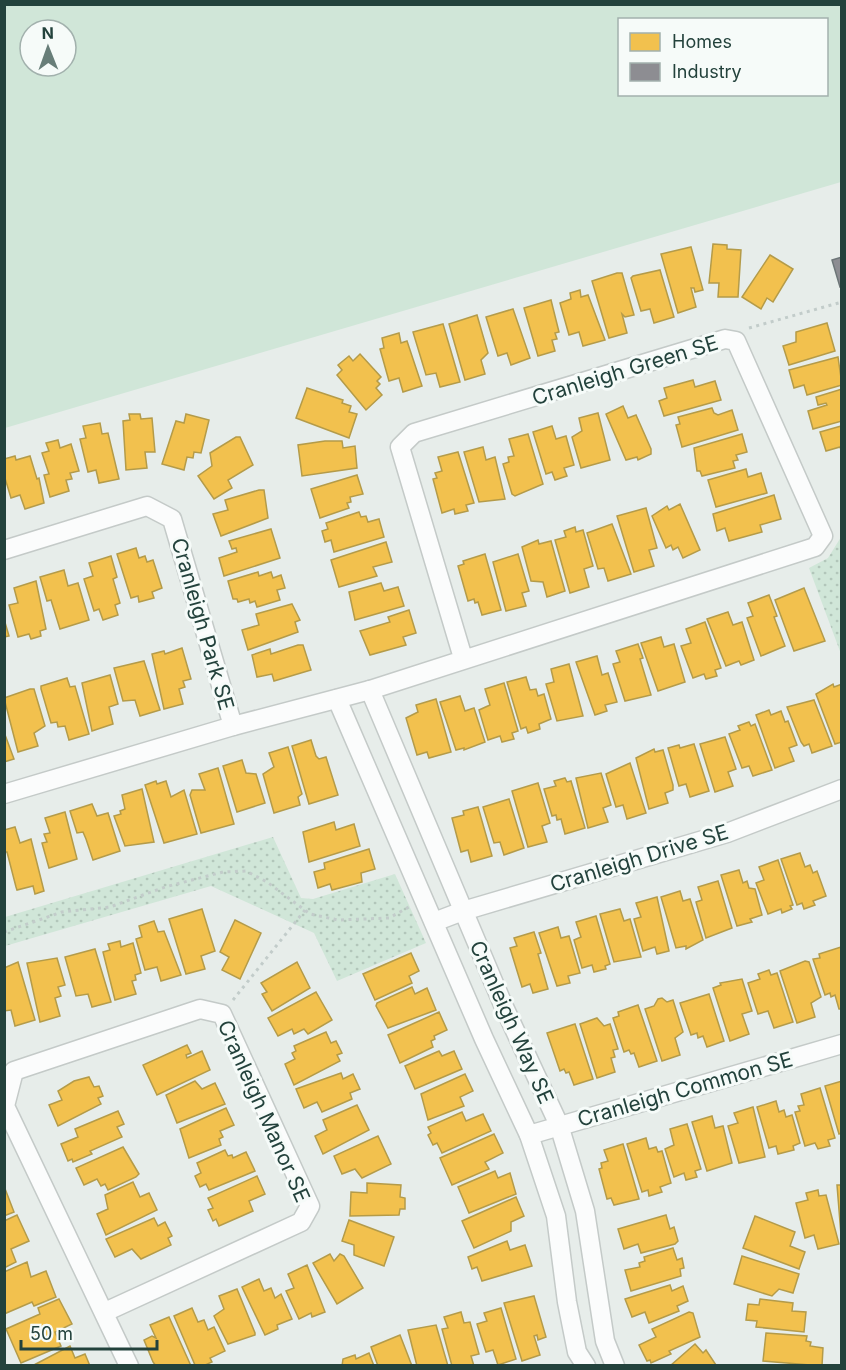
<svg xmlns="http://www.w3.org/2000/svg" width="846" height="1370" font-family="Inter,sans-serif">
	<defs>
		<pattern id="park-dots" width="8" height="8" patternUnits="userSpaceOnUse" patternTransform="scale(1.5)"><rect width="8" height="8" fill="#d0e6d8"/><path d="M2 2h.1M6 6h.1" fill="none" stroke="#b2c6ba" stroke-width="1.8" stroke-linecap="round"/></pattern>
	</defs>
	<rect width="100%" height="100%" fill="#e7edea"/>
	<!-- grass -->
	<path fill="#d0e6d8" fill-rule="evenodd" d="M5,4l836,1v177l-836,246zM620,20h206v74h-206zM30,30h36v36h-36z"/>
	<!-- park -->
	<g fill="url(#park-dots)">
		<polygon points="841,537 842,654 841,654 809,568 828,558"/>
		<polygon points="273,837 301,898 313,899 395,874 426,943 337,981 314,933 211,886 5,946 5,917"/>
	</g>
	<!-- homes -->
	<g fill="#f2c14e" stroke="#b49b49" stroke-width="1.5">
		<polygon points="713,244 727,245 727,249 741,250 738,297 718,297 719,283 709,283"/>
		<polygon points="691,247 703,290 695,292 694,288 691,288 696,307 678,313 661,254"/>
		<polygon points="770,255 793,269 773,302 767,298 761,309 742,297"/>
		<polygon points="660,270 674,317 654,323 650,309 641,311 631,278 633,276"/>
		<polygon points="617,273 622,273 634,315 625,317 622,314 627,333 609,338 592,281"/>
		<polygon points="580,290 581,297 588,295 605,340 583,346 579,332 569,335 560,303 571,299 570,293"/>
		<polygon points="551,300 559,332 555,333 557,339 552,340 555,351 538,356 524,308"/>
		<polygon points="513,309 530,358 511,365 507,353 498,356 486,317"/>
		<polygon points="477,315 488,353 481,360 485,374 465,380 449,324"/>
		<polygon points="827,323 835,351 789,365 783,346 796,342 796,332"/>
		<polygon points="443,324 460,382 440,387 436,373 426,375 413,332"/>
		<polygon points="399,333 401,343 407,341 422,386 403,392 399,378 389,381 380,349 384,348 382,338"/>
		<polygon points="360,354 381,377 377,381 380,384 376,388 382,395 366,410 337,375 342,370 338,365 349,356 353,361"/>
		<polygon points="838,357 842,385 807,395 804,385 794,388 789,370"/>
		<polygon points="693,380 695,387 715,381 721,400 664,416 659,401 667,398 664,388"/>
		<polygon points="307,388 343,400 342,403 351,406 349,412 357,414 349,438 296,418"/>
		<polygon points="842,389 842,421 813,429 808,411 827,405 826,403 818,405 816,397"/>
		<polygon points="623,406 628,418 636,415 651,449 651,454 638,460 637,457 626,460 606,414"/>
		<polygon points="712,408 714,413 718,415 732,410 738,430 682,447 676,425 680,424 678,417"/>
		<polygon points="598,413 610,460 581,468 572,437 582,431 579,418"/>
		<polygon points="129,414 140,414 141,419 152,418 155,452 145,452 147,468 126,470 123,421 130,420"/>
		<polygon points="186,414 209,420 201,453 194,452 193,458 187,457 184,470 162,464 176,421 184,423"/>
		<polygon points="100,423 102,434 108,433 119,479 99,483 96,470 88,472 80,439 86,438 83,426"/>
		<polygon points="552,426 556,439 566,436 574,465 564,468 567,476 555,480 552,472 546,474 533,432"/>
		<polygon points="841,426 842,453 840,447 826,451 820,432"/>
		<polygon points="528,434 543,484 515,496 512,494 503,464 509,462 508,457 514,456 509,439"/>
		<polygon points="742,434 747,452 736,455 738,460 733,461 735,468 702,476 700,471 697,471 694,448"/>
		<polygon points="236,437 240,437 253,465 228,480 232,488 214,499 198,476 212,466 210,453"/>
		<polygon points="58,440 60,448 71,444 79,471 70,473 72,479 66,480 69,491 50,497 44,475 49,474 42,453 49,451 46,443"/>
		<polygon points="325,441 342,441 343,448 355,446 357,468 302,476 298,445"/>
		<polygon points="483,447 486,460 495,457 505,499 479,502 464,452"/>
		<polygon points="458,452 474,503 466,505 468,511 455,514 454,509 442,513 433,479 437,478 435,473 442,471 438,457"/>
		<polygon points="15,456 16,460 30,456 37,479 39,478 44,503 25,509 20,495 11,498 4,475 4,459"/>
		<polygon points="746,469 748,477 761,473 767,493 716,507 708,480"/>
		<polygon points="357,475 363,494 350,497 351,502 347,503 349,508 320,518 311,489"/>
		<polygon points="259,490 264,490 268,518 221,536 213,514 228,510 225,500"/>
		<polygon points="774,495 781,519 760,525 762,532 729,541 725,528 717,531 713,514"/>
		<polygon points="680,504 700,550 683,558 678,547 673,550 671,545 666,548 652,516 667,506 669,510"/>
		<polygon points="646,508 657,548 649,550 654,566 634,572 617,516"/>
		<polygon points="359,512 361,517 366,516 368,522 379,519 384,537 334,552 331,540 325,542 322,531 328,529 326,523"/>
		<polygon points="612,524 631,574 608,581 604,568 598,569 587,533"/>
		<polygon points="575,527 576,532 583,530 593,566 584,569 589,587 570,593 555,540 566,537 564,531"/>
		<polygon points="271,529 280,558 224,576 219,558 237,552 236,548 232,549 229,541"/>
		<polygon points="538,540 539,544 551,541 565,591 547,597 543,582 531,581 522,547"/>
		<polygon points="386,542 392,562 373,567 377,576 339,587 331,560"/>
		<polygon points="136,548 139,558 145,556 147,562 153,560 162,588 152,592 154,598 139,602 138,596 131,598 117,554"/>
		<polygon points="485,554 501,610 482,615 478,602 475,603 474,599 468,601 458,566 464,564 463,561"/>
		<polygon points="518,554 529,591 522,593 526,606 506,611 493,562"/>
		<polygon points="111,556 117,577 113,579 120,603 115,605 118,615 103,620 99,609 94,611 84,579 93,576 89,563"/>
		<polygon points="64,570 68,586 78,583 89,620 60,629 51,600 47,601 40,577"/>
		<polygon points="258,572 259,576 271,572 273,578 281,575 285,588 277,590 280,600 257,607 255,601 250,603 249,599 238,602 237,599 233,599 228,581"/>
		<polygon points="36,581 46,629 40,631 41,636 31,639 29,634 18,637 9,605 18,603 14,588"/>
		<polygon points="381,583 384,591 398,587 404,606 355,620 349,592"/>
		<polygon points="804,588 825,641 794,651 775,600"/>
		<polygon points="769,595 777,616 774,617 785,646 761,656 747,618 753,616 748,603"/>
		<polygon points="292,604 300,620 295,622 298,632 248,650 242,630 259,625 256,614"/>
		<polygon points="409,610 416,633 403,637 406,645 370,655 360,631 390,622 388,617"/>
		<polygon points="728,612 733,625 742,622 754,660 741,665 739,661 726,666 707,619"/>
		<polygon points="4,619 9,636 4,637"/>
		<polygon points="705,622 721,668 715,670 717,676 706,679 704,674 693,678 681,646 691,643 686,629"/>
		<polygon points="661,637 664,647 674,644 685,682 658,691 641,643"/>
		<polygon points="638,644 643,658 640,659 651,695 625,701 613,664 620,662 616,651"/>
		<polygon points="298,645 303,645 311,670 274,681 272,674 257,677 252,655 270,649 271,654"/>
		<polygon points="182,648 191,679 183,681 185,687 179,689 183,704 164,709 152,654 164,651 165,654"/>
		<polygon points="597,656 602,675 608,673 617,702 605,705 607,711 595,715 576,662"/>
		<polygon points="144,661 160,710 140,716 135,700 123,701 114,668"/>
		<polygon points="569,664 583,716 557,721 546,684 554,682 551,669"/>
		<polygon points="110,675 118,704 109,707 113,724 92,731 82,683"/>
		<polygon points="526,677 530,690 536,689 538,696 544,694 551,719 539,724 540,729 528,733 526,727 521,729 507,682"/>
		<polygon points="67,678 70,687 75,686 89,734 69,740 65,726 58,727 57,722 51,723 41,689 41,686"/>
		<polygon points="504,683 518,731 512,733 514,739 502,742 500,736 488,740 479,710 490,705 485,689"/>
		<polygon points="833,684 834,687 842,684 842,742 835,744 816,694"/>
		<polygon points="30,689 34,689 45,726 34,733 38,746 18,752 4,698"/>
		<polygon points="460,696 465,711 474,708 485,742 464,750 464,748 456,750 440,702"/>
		<polygon points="436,699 451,752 429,758 427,752 417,755 406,718 418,712 416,705"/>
		<polygon points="814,700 832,746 812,753 809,744 804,746 801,742 787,707"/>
		<polygon points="769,710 771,715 781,711 785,722 788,721 797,745 789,748 794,761 775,768 756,715"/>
		<polygon points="749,722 751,726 755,724 772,770 753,776 749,766 742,768 729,734 740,730 738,726"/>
		<polygon points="4,732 14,759 4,762"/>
		<polygon points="725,737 736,769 728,772 733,786 715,792 700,744"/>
		<polygon points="311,740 316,756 319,759 326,757 338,795 309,804 292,746"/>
		<polygon points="694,744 709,791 690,797 686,784 679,786 668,748 679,745 680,748"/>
		<polygon points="288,747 302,794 298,797 300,805 274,813 263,774 274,767 269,753"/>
		<polygon points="654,749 655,752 663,750 673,785 673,790 665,793 668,803 649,809 636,758"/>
		<polygon points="242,760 246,773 256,774 265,803 237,812 223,766"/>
		<polygon points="630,763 646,813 627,819 623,805 616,807 606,774"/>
		<polygon points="218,768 234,824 201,833 190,795 192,790 205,790 199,774"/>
		<polygon points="601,773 611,805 603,808 608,822 588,828 576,778"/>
		<polygon points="565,778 567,782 571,781 585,828 565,834 561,819 557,820 556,815 552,816 544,789 556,786 554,781"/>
		<polygon points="156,781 157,784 166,781 171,797 184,790 197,834 164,843 145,785"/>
		<polygon points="538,783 550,823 542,826 547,842 528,847 512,791"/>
		<polygon points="142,789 154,842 125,846 114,816 121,814 120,811 125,809 122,795"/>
		<polygon points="509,799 524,848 504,855 500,842 494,843 483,807"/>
		<polygon points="92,804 97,816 108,813 120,851 93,860 86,839 83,832 77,833 70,811"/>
		<polygon points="478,807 492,856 471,862 468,850 461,852 452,818 464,815 463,811"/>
		<polygon points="65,812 77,859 49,868 42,843 47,842 44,834 50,833 45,818"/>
		<polygon points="334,822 336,830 354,824 360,846 309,862 303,832"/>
		<polygon points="15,827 20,843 31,839 44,891 35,894 33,886 17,890 16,887 7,852 4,852 4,830"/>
		<polygon points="369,849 375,869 361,873 362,882 332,890 330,884 318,888 314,872 325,869 324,863"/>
		<polygon points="800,853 805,867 810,865 813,873 817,871 826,896 813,901 815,905 804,909 802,903 797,905 781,859"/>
		<polygon points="778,860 793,905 790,906 792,909 782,913 781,909 768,914 756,883 764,880 759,867"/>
		<polygon points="739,870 743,883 747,881 749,888 755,889 762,915 750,919 752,922 737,926 721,875"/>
		<polygon points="718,881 732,928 706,938 696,902 702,900 698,887"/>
		<polygon points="680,891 683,901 690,899 703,940 686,949 686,946 676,948 661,897"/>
		<polygon points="657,897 669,951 657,954 655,947 643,951 634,919 641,917 636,903"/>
		<polygon points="202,909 215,951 201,956 205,969 186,974 169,919"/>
		<polygon points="620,909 624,921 630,919 641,957 614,962 600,914"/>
		<polygon points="596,916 610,964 605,966 606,969 594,972 592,965 582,968 574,940 581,937 576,922"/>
		<polygon points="235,920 261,933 240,979 222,970 229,957 220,952"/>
		<polygon points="154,921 158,932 164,931 181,975 161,981 157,967 145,970 136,939 142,937 139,926"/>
		<polygon points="558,927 561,938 569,936 580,973 568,976 570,983 557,986 539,933"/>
		<polygon points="534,932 541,953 538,954 548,989 533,993 530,984 522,987 510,948 517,946 514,938"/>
		<polygon points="120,941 121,947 133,943 141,973 135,975 136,980 132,981 136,994 115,1000 103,952 110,950 108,944"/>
		<polygon points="841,947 842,1009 839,1009 835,995 831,997 830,993 825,995 813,959 820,958 819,954"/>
		<polygon points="95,949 111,1002 92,1007 88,994 76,996 65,957"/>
		<polygon points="411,953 419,971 409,976 412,983 375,1000 363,974"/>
		<polygon points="57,958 65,985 58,987 61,996 55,998 60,1016 40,1022 27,963"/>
		<polygon points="805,961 809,962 821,997 811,1003 815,1017 797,1023 780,971"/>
		<polygon points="18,962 35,1020 15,1026 11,1010 4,1011 4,968"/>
		<polygon points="297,962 310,988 272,1011 262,994 267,992 261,983"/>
		<polygon points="769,970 771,975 777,973 793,1022 774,1028 768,1011 758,1014 748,983 760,979 758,974"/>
		<polygon points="742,979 752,1011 742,1014 749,1034 730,1041 713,988 721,985 720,983"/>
		<polygon points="412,987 415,994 427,988 436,1010 388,1028 376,1006 377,1003"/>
		<polygon points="316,992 332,1020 308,1034 304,1029 294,1034 292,1029 278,1036 268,1018"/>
		<polygon points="709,994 724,1041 707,1047 703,1036 698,1038 697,1033 691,1035 680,1003"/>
		<polygon points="662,998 667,1002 673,1000 683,1032 675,1038 680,1055 662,1061 645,1009 654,1006 658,999"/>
		<polygon points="638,1005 657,1061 639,1067 634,1053 631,1054 629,1050 624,1052 613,1018 619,1016 618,1012"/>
		<polygon points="439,1012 447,1030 434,1036 435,1039 431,1041 433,1047 400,1063 388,1035"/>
		<polygon points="597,1018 604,1026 610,1024 618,1049 613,1050 615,1057 611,1058 615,1072 597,1078 580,1024"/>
		<polygon points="575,1024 593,1079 574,1085 569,1072 566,1073 564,1069 560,1071 547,1033"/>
		<polygon points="326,1032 331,1043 336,1041 342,1053 337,1055 340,1061 294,1085 285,1064 295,1059 292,1053 296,1051 294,1046"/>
		<polygon points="187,1045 191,1053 186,1055 187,1058 202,1051 210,1070 157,1095 143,1065"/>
		<polygon points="439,1051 442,1056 454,1051 462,1069 415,1089 405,1066"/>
		<polygon points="341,1073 343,1079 353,1074 360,1089 350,1093 352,1099 322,1112 317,1102 304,1108 296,1089"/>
		<polygon points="465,1074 473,1091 460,1097 464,1106 428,1120 421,1094"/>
		<polygon points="89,1077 94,1087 99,1086 103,1096 98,1098 101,1104 58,1126 49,1105 62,1100 58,1091 74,1081"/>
		<polygon points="195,1081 202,1089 215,1083 225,1104 177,1123 166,1095"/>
		<polygon points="842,1081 842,1133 839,1134 825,1086"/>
		<polygon points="820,1088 835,1138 828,1140 830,1146 818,1149 815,1143 805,1146 795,1112 800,1111 798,1106 804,1105 801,1094"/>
		<polygon points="776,1101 779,1112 784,1110 786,1117 792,1115 800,1143 793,1146 794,1150 778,1154 776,1146 769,1148 757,1107"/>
		<polygon points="357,1105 369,1130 323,1154 315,1136 327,1130 323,1120"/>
		<polygon points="753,1107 765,1157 739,1163 728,1126 738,1123 734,1113"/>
		<polygon points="226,1108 234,1125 220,1131 223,1137 219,1139 221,1145 189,1158 180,1129"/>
		<polygon points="118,1111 124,1124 117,1127 122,1137 90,1151 92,1154 73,1162 72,1159 68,1161 61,1144 78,1137 75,1129"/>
		<polygon points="462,1112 466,1121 483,1114 491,1131 442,1153 437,1143 433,1145 428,1135 431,1133 428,1127"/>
		<polygon points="712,1116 715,1128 723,1126 732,1163 707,1171 692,1122"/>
		<polygon points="687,1124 701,1169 695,1171 697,1177 686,1180 684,1173 674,1177 665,1149 674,1145 670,1129"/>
		<polygon points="494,1134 503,1153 485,1162 489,1169 452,1185 440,1158"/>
		<polygon points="378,1136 391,1164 362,1178 355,1169 342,1174 334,1156"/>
		<polygon points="646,1138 649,1149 656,1147 658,1152 662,1151 671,1183 660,1187 662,1192 649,1196 648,1190 642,1192 627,1144"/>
		<polygon points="623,1144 639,1199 614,1205 611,1198 607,1199 599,1169 602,1168 601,1163 608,1161 604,1150"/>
		<polygon points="123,1147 139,1174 136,1177 108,1190 105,1184 101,1186 97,1179 84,1185 76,1168"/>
		<polygon points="225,1150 228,1156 232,1155 233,1158 246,1152 255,1171 209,1190 206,1184 200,1187 195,1176 201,1173 197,1163"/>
		<polygon points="495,1171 498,1178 510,1173 516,1194 469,1213 458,1187"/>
		<polygon points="257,1176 265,1194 249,1201 253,1211 219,1226 216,1219 213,1221 208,1210 213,1208 208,1198"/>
		<polygon points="133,1182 140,1197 149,1193 157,1210 106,1235 97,1214 108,1209 105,1195"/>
		<polygon points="367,1183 401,1185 400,1197 405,1198 405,1209 400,1209 399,1215 350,1216 351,1192 367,1193"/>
		<polygon points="837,1185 842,1185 841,1238 841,1235"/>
		<polygon points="4,1186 14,1212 4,1216"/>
		<polygon points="818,1190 819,1196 826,1195 839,1244 818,1249 814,1235 805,1238 796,1203 808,1200 806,1193"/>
		<polygon points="516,1197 524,1216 511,1222 511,1231 474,1248 462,1221"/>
		<polygon points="17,1215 29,1241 11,1249 16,1262 4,1268 4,1221"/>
		<polygon points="666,1215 670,1229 674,1227 678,1241 675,1244 641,1253 638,1244 624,1249 618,1229"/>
		<polygon points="755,1216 795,1232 790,1246 805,1252 799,1269 743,1248"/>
		<polygon points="154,1218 158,1226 165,1222 172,1236 168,1238 171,1245 141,1259 132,1249 115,1257 106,1239"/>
		<polygon points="349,1220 394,1237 384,1266 354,1255 354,1245 342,1241"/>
		<polygon points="507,1241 510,1250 525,1245 532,1266 482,1281 477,1267 472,1269 468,1257"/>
		<polygon points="673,1248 677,1260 682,1258 684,1268 680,1269 681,1276 631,1291 625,1270 640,1267 639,1263 645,1261 644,1257"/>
		<polygon points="330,1254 334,1261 340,1254 344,1256 363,1288 337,1304 313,1263"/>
		<polygon points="742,1256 799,1274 793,1293 779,1289 772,1296 734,1284"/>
		<polygon points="27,1262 31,1277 46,1271 56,1297 34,1306 32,1302 4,1314 4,1272"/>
		<polygon points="307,1265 325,1312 312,1317 311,1313 299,1319 286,1291 294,1288 288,1274"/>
		<polygon points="259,1279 264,1291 271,1288 275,1298 281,1294 292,1319 277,1325 278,1329 265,1335 242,1287"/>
		<polygon points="670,1285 672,1291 683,1286 688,1301 677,1306 679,1311 649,1323 645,1312 632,1317 625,1299"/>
		<polygon points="237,1289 255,1333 255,1335 228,1344 214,1316 224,1309 219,1296"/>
		<polygon points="534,1296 546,1337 538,1340 537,1335 534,1336 540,1355 522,1361 504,1303"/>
		<polygon points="59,1299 72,1324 55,1332 61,1346 21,1363 6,1329 40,1314 38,1308"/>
		<polygon points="760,1299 793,1303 792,1311 806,1312 804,1332 756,1327 757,1321 746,1320 748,1304 759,1305"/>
		<polygon points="192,1308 198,1322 204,1320 208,1330 214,1327 225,1351 210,1358 212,1362 203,1366 195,1365 174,1316"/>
		<polygon points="501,1308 516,1359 498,1365 493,1350 486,1352 477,1324 487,1321 484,1313"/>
		<polygon points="461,1312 464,1323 470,1322 479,1354 471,1356 474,1366 452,1366 442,1329 448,1328 444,1317"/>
		<polygon points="689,1312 693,1313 700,1337 669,1351 671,1354 651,1363 650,1360 647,1361 639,1345 656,1337 652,1329"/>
		<polygon points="169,1317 191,1366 156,1366 153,1362 144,1340 152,1336 156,1338 150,1325"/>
		<polygon points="436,1325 448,1366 417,1366 408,1330"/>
		<polygon points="766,1333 807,1336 806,1341 811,1342 810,1346 823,1348 822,1366 763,1361"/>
		<polygon points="400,1335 412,1366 378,1366 371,1347"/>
		<polygon points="695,1344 703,1353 706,1350 716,1365 670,1366"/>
		<polygon points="70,1346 75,1358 85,1354 90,1366 32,1366"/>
		<polygon points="369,1353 374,1366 342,1366 343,1359 355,1355 356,1359"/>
	</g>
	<!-- industry -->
	<polygon fill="#8d8d92" stroke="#6d7678" stroke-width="1.5" points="842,257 842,286 840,287 832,260"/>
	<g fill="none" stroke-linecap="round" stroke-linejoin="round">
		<!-- street casing -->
		<g stroke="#c4cac8" stroke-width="21">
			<g id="street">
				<polyline points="4,550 147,506 172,519 233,726"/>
				<polyline points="370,690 504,1007 559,1125 585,1211 605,1341 615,1366"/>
				<polyline points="337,699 484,1039 529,1135 556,1216 567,1302 577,1352 586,1366"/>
				<polyline points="4,794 233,726 370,690 815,547 823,536 736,341 725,339 414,433 400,447 463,658"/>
				<polyline points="434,922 463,911 727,833 842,789"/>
				<polyline points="529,1135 842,1044"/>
				<polyline points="105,1312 301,1222 310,1206 222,1014 200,1009 14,1071 5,1106 129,1366"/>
			</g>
		</g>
		<!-- path -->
		<g stroke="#c2ccca" stroke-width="3" stroke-dasharray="3 4.5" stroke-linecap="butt">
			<polyline points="749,328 842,302"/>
			<polyline points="4,932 62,912 110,907 165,887 223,872 246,871 267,882 310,914 338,920 389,918 409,907"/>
			<polyline points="233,1000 305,910"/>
		</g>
		<!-- street -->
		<use href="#street" stroke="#fbfcfc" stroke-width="18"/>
	</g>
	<g text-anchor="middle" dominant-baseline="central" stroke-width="6" stroke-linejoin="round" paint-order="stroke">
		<!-- street labels -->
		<g font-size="21" fill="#23423c" stroke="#f6fbf9">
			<text transform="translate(625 370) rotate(-17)">Cranleigh Green SE</text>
			<text transform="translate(203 624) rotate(74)">Cranleigh Park SE</text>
			<text transform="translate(639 858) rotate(-17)">Cranleigh Drive SE</text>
			<text transform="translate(512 1022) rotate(66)">Cranleigh Way SE</text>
			<text transform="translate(685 1089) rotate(-16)">Cranleigh Common SE</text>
			<text transform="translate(264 1111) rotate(66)">Cranleigh Manor SE</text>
		</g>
	</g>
	<!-- border -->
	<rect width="846" height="1370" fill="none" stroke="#23423c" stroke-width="12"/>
	<!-- legend -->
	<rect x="618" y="18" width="210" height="78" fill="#f6fbf9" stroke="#a2b1ad" stroke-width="1.5"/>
	<rect x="630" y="33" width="30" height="18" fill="#f2c14e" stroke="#a2b1ad" stroke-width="1.5"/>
	<text x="672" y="48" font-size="18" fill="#23423c">Homes</text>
	<rect x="630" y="63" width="30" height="18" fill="#8d8d92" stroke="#a2b1ad" stroke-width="1.5"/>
	<text x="672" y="78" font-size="18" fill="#23423c">Industry</text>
	<!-- north arrow -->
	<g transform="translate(48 48) rotate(359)"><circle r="28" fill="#f6fbf9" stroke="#a2b1ad" stroke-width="1.5"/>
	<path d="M0-4.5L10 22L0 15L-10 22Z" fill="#687e79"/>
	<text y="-9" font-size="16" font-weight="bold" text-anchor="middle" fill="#23423c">N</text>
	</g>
	<!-- scale -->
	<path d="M21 1340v9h136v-9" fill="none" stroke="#23423c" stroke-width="3"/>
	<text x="30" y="1340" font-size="18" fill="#23423c" stroke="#f6fbf9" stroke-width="4.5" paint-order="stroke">50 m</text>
</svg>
